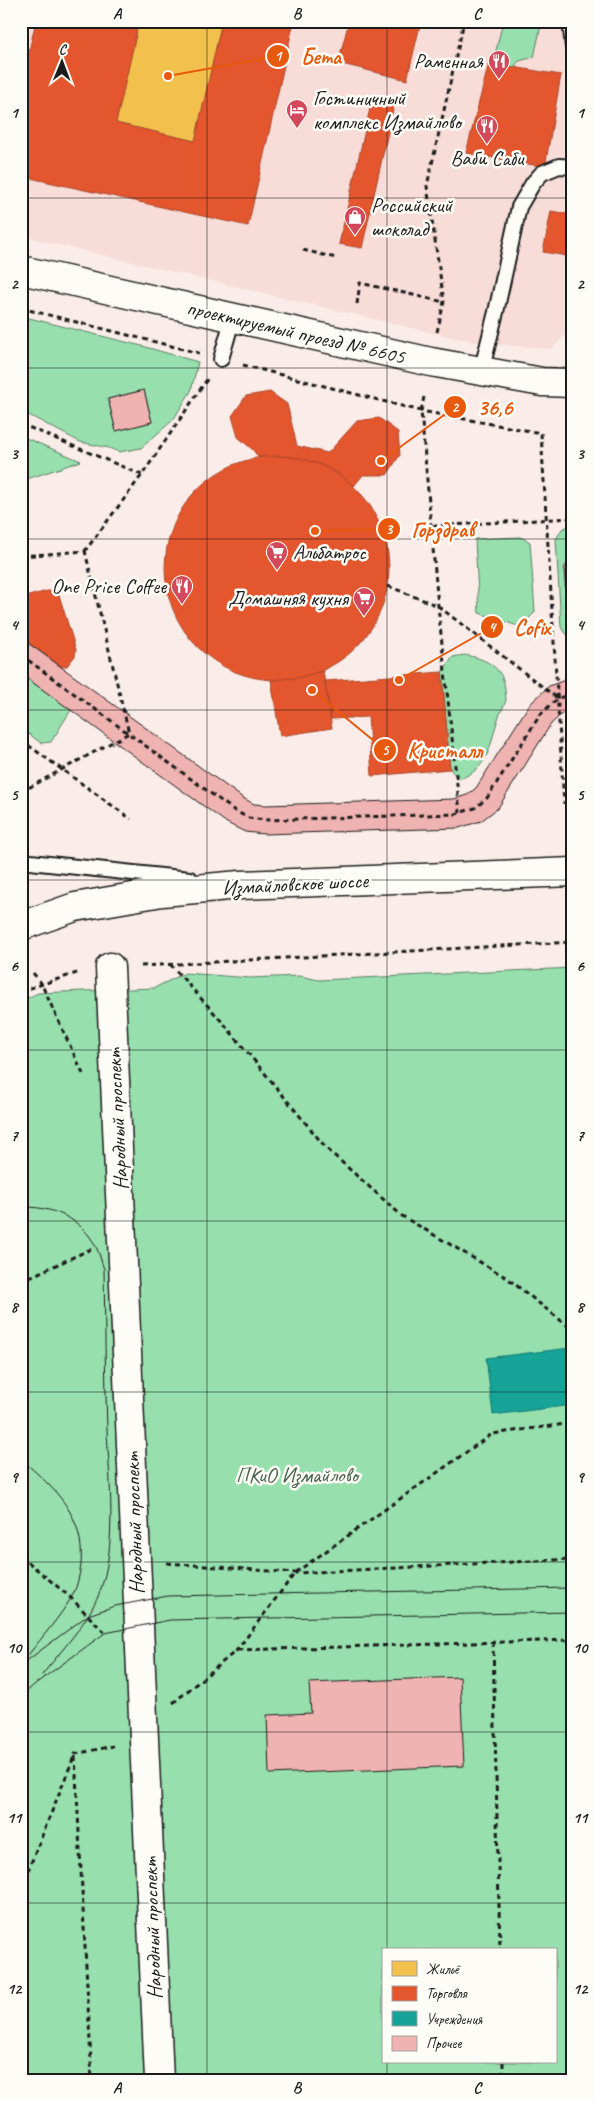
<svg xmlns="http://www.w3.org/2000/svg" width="594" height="2101" font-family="Caveat,sans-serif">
	<rect width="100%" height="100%" fill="#faede9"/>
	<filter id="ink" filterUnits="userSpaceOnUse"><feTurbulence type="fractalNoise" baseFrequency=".02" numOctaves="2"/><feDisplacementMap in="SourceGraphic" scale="10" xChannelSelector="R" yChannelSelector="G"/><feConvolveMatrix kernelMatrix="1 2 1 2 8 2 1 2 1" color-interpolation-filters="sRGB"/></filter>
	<g filter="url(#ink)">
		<!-- built -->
		<polygon fill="#f7dcd8" points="21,21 573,21 573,333 568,333 551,349 488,344 437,334 21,236"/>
		<!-- green -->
		<g fill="#97e0ae" stroke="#5a7e65" fill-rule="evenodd">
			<polygon points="503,21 542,21 534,57 519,61 514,67 493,63"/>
			<path d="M21,316l121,30 56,16 -7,29 -18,29 -32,28 -22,4 -10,-4 -29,-6 -59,-31zM144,390l8,32 -36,9 -8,-32z"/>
			<polygon points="21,436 81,461 21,481"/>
			<polygon points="573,524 573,561 568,562 566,595 573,601 573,638 569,637 561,627 556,539 562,529"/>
			<polygon points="520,537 530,542 535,612 521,627 479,613 475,539"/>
			<path d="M464,655c20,3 39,11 41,34 0,3 1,8 1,11 -2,7 -7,14 -9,22 -8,27 -9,47 -38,57l-9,-10 -8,-97 11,-15z"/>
			<polygon points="21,674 71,710 51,742 41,743 21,728"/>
			<path d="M573,968v1112h-552v-1079l17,-8 116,-5 31,-15 65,5 50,-2 19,4zM383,1950h172v112h-172z"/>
		</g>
		<!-- homes -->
		<polygon fill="#f2c14e" stroke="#b2903f" points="97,21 222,21 195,141 116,123 137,30"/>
		<!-- shops -->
		<g fill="#e4572e" stroke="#a84529">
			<polygon points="36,21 97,21 137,30 116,123 195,141 222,21 294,21 248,226 21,176 21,85"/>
			<polygon points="349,21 421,21 407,80 338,63"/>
			<polygon points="489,63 561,75 545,167 466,153"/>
			<polygon points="373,95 395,101 362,248 339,244"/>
			<polygon points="551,211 573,215 573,257 543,252"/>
			<polygon points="270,392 287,404 297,446 328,453 357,421 379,418 398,432 400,455 387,475 363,475 354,486 337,473 319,464 299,458 279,456 258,457 253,450 238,437 232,416 246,396"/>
			<circle cx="277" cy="568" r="112"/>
			<polygon points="47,591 54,591 59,595 76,650 75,656 67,666 62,667 21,638 21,598"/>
			<polygon points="323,671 332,728 280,736 271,680 297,678"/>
			<polygon points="442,672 450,769 372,776 368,717 331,719 325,681"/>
		</g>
		<!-- public -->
		<polygon fill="#17a398" stroke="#187a73" points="570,1348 573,1374 573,1405 493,1415 486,1358"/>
		<!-- building -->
		<g fill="#efb3b1" stroke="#1c1c1c">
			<polygon points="144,390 152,422 116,431 108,399"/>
			<polygon points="573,561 573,601 566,595 564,569 568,562"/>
			<polygon points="21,638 243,798 254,804 266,805 454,799 467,795 476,788 529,705 549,686 573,677 573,708 565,711 551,724 498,808 481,821 459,828 264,834 245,832 227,823 21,674"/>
			<polygon points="460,1677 464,1766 269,1774 267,1715 311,1713 309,1683"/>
		</g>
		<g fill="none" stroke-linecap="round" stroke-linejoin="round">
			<!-- lane casing -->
			<g stroke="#1c1c1c" stroke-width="18">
				<g id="lane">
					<polyline points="570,21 573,47"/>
					<polyline points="221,359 233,317"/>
					<polyline points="481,372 496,312 519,207 533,183 542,173 559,166 573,167"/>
					<polyline points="21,861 190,879"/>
				</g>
			</g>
			<!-- street casing -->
			<g stroke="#1c1c1c" stroke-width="31">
				<g id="street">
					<polyline points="21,270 431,362 542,382 573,383"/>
					<polyline points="110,967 159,2080"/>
				</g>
			</g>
			<!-- secondary casing -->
			<g stroke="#1c1c1c" stroke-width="31">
				<polyline id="secondary" points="21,926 75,907 162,892 240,885 573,872"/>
			</g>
			<!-- path -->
			<g stroke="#1c1c1c" stroke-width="3" stroke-dasharray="5 4" stroke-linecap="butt">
				<polyline points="303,250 336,258"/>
				<polyline points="357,304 360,283 444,302"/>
				<polyline points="21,308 199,353"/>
				<polyline points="437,332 444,302 427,186 464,21"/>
				<polyline points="243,365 421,411 541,433 564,804"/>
				<polyline points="424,397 421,411 438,606 460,813"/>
				<polyline points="21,424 142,475"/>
				<polyline points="432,526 573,518"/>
				<polyline points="21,556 85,551 142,475 208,378"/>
				<polyline points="388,586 438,606 557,698"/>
				<polyline points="21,655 235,811 249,818 265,820 456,814 475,808 487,798 540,715 557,699 573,693"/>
				<polyline points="21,740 131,819"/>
				<polyline points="21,792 129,733 85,551"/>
				<polyline points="170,964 225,1025 327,1149 402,1216 507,1278 573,1330"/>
				<polyline points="141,966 573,942"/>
				<polyline points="33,973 41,983 83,1074"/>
				<polyline points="21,991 80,972"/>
				<polyline points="21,1281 91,1249"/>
				<polyline points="21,1556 71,1598 105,1633 108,1633"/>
				<polyline points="167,1563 295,1573 573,1559"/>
				<polyline points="493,1642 500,1950"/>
				<polyline points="238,1650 573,1640"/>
				<polyline points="173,1703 237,1650 295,1573 492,1434 573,1423"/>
				<polyline points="75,1756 92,2080"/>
				<polyline points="21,1888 75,1754 113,1746"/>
				<polyline points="503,2062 503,2080"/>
			</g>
			<!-- lane -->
			<use href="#lane" stroke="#fdfcf7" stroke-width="14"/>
			<!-- street -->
			<use href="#street" stroke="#fdfcf7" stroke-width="28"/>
			<!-- secondary -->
			<use href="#secondary" stroke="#fdfcf7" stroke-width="28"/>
			<!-- tram -->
			<g stroke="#1c1c1c" stroke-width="1">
				<path d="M21,1207c30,-1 61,11 75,40 4,7 5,15 8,22 1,53 1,106 3,160 2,50 11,117 -8,165 -11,28 -38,57 -57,81"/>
				<path d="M21,1459c35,31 64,56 60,106 -2,12 -4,23 -10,33 -12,20 -28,38 -42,56"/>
				<polyline points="21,1665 88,1615 115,1606 168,1596 573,1588"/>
				<polyline points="21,1697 35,1684 105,1633 170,1620 573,1612"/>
			</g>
		</g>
	</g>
	<!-- grid -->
	<path fill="none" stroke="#1c1c1c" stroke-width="1" stroke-opacity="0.55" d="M207,21v2059M387,21v1929M21,198h552M21,368h552M21,539h552M21,710h552M21,880h552M21,1050h552M21,1221h552M21,1392h552M21,1562h552M21,1732h552M21,1903h552M387,2062v18"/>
	<!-- icons -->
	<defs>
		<g id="restaurant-pin" transform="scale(1.125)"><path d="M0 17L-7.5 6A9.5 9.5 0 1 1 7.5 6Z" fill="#d1495b" stroke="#fdfcf7"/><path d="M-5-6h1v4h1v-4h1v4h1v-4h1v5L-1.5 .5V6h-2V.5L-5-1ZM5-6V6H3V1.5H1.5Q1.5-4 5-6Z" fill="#fff"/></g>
		<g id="hotel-pin" transform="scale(1.125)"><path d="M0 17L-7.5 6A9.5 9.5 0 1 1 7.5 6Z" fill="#d1495b" stroke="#fdfcf7"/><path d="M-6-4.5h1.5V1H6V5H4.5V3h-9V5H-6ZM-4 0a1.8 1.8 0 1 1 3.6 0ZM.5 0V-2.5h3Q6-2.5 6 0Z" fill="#fff"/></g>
		<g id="shop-pin" transform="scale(1.125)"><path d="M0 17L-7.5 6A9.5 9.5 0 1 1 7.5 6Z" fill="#d1495b" stroke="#fdfcf7"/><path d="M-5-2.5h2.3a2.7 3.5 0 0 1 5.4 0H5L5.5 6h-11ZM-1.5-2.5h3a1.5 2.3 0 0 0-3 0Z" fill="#fff"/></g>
		<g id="supermarket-pin" transform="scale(1.125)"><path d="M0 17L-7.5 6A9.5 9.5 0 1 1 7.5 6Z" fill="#d1495b" stroke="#fdfcf7"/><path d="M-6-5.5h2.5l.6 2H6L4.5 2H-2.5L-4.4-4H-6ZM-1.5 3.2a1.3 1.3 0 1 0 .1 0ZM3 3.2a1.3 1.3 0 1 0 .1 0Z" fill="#fff"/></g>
	</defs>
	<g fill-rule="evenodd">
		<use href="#restaurant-pin" x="499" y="61"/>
		<use href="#hotel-pin" x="297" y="110"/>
		<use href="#restaurant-pin" x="487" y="126"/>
		<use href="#shop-pin" x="355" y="217"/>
		<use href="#supermarket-pin" x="277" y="552"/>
		<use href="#restaurant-pin" x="182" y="586"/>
		<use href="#supermarket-pin" x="364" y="598"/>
	</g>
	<g text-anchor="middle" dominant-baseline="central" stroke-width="5" stroke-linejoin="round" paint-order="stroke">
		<!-- poi labels -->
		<g font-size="21" fill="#1c1c1c" stroke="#fdfcf7" text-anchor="end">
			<text x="483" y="61">Раменная</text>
			<text x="313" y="98" text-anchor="start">Гостиничный<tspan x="313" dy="24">комплекс Измайлово</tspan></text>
			<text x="487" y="158" text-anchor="middle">Ваби Саби</text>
			<text x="371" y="205" text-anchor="start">Российский<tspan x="371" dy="24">шоколад</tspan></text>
			<text x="293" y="552" text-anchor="start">Альбатрос</text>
			<text x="166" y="586">One Price Coffee</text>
			<text x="348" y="598">Домашняя кухня</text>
		</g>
		<!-- street labels -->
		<g font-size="21" fill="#1c1c1c" stroke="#fdfcf7">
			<text transform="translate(296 332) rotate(13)">проектируемый проезд № 6605</text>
			<text transform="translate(295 884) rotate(-3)">Измайловское шоссе</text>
			<text transform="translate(117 1119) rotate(-93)">Народный проспект</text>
			<text transform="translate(134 1523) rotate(-92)">Народный проспект</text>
			<text transform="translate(152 1928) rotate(-92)">Народный проспект</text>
		</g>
		<!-- park labels -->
		<g font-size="21" fill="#47614f" stroke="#fdfcf7">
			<text x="297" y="1475">ПКиО Измайлово</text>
		</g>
	</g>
	<!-- callouts -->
	<path fill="none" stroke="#e8590c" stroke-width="2" d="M168 76L278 56M381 461L455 407M315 531L389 529M399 680L492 627M312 690L385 750"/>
	<g fill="#e8590c" stroke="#fdfcf7" stroke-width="2">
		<circle cx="168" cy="76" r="5"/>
		<circle cx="381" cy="461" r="5"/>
		<circle cx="315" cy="531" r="5"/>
		<circle cx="399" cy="680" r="5"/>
		<circle cx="312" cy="690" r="5"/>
		<circle cx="278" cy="56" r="12"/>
		<circle cx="455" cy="407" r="12"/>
		<circle cx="389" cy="529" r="12"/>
		<circle cx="492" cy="627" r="12"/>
		<circle cx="385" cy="750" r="12"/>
	</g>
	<g font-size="15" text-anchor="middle" font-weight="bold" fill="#fff">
		<text x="278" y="61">1</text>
		<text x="455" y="412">2</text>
		<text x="389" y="534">3</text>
		<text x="492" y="632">4</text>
		<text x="385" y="755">5</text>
	</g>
	<g font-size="22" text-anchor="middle" font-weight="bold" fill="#e8590c" stroke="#fdfcf7" stroke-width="5" stroke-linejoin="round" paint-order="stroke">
		<text x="321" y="64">Бета</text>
		<text x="495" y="415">36,6</text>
		<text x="443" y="537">Горздрав</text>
		<text x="532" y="635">Cofix</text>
		<text x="445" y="758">Кристалл</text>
	</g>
	<!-- margin -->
	<rect width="594" height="2101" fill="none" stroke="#fdfcf7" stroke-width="55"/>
	<!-- legend -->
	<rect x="382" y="1948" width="175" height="115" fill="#fdfcf7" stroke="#a3a29f"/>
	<rect x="392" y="1961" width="25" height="15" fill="#f2c14e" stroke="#a3a29f"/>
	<text x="426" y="1974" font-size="15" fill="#1c1c1c">Жильё</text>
	<rect x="392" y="1986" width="25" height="15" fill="#e4572e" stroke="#a3a29f"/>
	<text x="426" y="1998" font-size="15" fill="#1c1c1c">Торговля</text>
	<rect x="392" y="2011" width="25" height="15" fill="#17a398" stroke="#a3a29f"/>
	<text x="426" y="2024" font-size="15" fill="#1c1c1c">Учреждения</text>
	<rect x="392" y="2036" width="25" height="15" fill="#efb3b1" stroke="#a3a29f"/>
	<text x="426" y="2048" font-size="15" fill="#1c1c1c">Прочее</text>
	<!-- north arrow -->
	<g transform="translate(62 62) rotate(1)" stroke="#fdfcf7" stroke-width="4" paint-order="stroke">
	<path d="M0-4L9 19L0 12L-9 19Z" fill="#1c1c1c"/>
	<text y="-8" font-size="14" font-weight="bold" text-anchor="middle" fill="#1c1c1c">С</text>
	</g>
	<rect x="28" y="28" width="538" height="2046" fill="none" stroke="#1c1c1c" stroke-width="2"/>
	<g font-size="16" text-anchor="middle" font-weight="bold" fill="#1c1c1c">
		<text x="117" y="19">A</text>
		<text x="297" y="19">B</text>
		<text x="477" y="19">C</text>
		<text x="14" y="118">1</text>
		<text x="580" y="118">1</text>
		<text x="14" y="289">2</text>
		<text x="580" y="289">2</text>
		<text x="14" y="459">3</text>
		<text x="580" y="459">3</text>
		<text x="14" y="630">4</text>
		<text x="580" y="630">4</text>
		<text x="14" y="800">5</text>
		<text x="580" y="800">5</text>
		<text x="14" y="971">6</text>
		<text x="580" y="971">6</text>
		<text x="14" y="1141">7</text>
		<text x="580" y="1141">7</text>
		<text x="14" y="1312">8</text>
		<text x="580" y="1312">8</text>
		<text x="14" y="1482">9</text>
		<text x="580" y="1482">9</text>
		<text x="14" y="1653">10</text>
		<text x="580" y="1653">10</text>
		<text x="14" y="1823">11</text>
		<text x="580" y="1823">11</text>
		<text x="14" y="1994">12</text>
		<text x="580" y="1994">12</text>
		<text x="117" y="2093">A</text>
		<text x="297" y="2093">B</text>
		<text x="477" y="2093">C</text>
	</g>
</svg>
